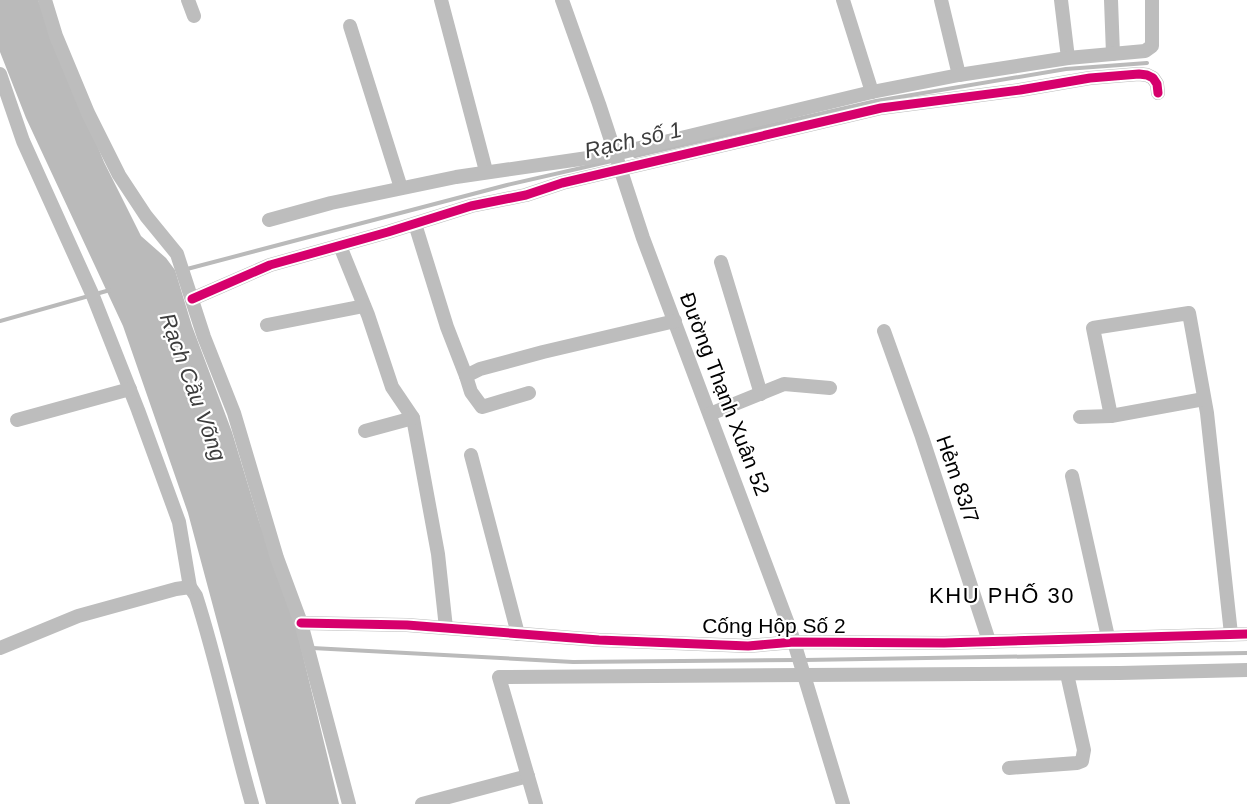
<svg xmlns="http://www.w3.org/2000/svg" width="1247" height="804" font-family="Helvetica,sans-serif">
	<rect width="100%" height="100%" fill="#fff"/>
	<!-- water -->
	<polygon fill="#bababa" points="0,0 38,0 104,162 141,236 166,258 175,270 192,326 232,432 259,521 296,627 339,804 266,804 188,513 123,326 26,118 0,52"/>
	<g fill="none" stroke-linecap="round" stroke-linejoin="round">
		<!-- stream -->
		<g stroke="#bababa" stroke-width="4">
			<polyline points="635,156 876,101 1066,69 1147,63"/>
			<polyline points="187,269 507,185 616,160"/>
			<polyline points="0,321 110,290"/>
			<polyline points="312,648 573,662 796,660"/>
			<polyline points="804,660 1247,653"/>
		</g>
		<!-- minor -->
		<g stroke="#bdbdbd" stroke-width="14">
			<polyline points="45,0 56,36 88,113 119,175 146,216 177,254 204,337 234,413 277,558 301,623 349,804"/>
			<polyline points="188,0 194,16"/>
			<polyline points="441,0 486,171"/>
			<polyline points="562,0 599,104 643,238 790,629 843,804"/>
			<polyline points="843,0 872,92"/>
			<polyline points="941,0 959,75"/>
			<polyline points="1061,0 1068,58"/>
			<polyline points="1111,0 1113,54"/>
			<polyline points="350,26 401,188"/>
			<path d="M0,74l23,67 70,155 45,114 41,112 11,65 6,9c22,68 36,139 56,208"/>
			<polyline points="269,220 331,203 456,177 615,154 872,92 959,75 1068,58 1145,51 1152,46 1152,0"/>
			<polyline points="415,224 447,327 466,376"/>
			<polyline points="340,246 368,315 392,387 413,418 438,554 446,628"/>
			<polyline points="721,262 761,394"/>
			<polyline points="192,299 270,265 388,232 471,206 526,195 562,183 881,108 1020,90 1090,78 1139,74 1147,75 1153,78 1157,84 1158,93"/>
			<polyline points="267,325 364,306"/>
			<polyline points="884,331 922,437 989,641"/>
			<polyline points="529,393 482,407 471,392 466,376 480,369 543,352 675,321"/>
			<polyline points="710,414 784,384 830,388"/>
			<polyline points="1111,416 1093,328 1189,313 1207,413 1231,634"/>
			<polyline points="1080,417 1111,416 1204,399"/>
			<polyline points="17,420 130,389"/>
			<polyline points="365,431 413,418"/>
			<polyline points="471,455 518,634"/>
			<polyline points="1072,476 1108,637"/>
			<polyline points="301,623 407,625 599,640 748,646 794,642 944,643 1247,634"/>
			<polyline points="0,648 78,616 176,589 190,587"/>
			<polyline points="1009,768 1077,763 1082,761 1084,750 1067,674"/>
			<polyline points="422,804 528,776"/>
			<polyline points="536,804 499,677 1120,673 1247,670"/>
		</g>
		<!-- cycleway casing -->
		<g stroke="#fff" stroke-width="13">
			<g id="cycleway">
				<polyline points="192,299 270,265 388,232 471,206 526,195 562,183 881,108 1020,90 1090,78 1139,74 1147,75 1153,78 1157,84 1158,93"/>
				<polyline points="301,623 407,625 599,640 748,646 794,642 944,643 1247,634"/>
			</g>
		</g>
		<!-- cycleway -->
		<use href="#cycleway" stroke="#d6006c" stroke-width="9"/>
	</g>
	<g text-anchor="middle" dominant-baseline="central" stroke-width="4.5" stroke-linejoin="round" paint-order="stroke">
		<!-- street labels -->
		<g font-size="21" fill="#000" stroke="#fff">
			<text transform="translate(725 394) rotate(69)">Đường Thạnh Xuân 52</text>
			<text transform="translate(958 479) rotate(71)">Hẻm 83/7</text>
			<text x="774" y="625">Cống Hộp Số 2</text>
		</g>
		<!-- water labels -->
		<g font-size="22" font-style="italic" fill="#3d3d3d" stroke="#fff">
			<text transform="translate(633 140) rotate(-13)">Rạch số 1</text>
			<text transform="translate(193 387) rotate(70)">Rạch Cầu Võng</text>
		</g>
		<!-- neighbourhood labels -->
		<g font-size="22" letter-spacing="1.5" fill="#000" stroke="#fff">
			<text x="1002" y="595">KHU PHỐ 30</text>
		</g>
	</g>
</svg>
